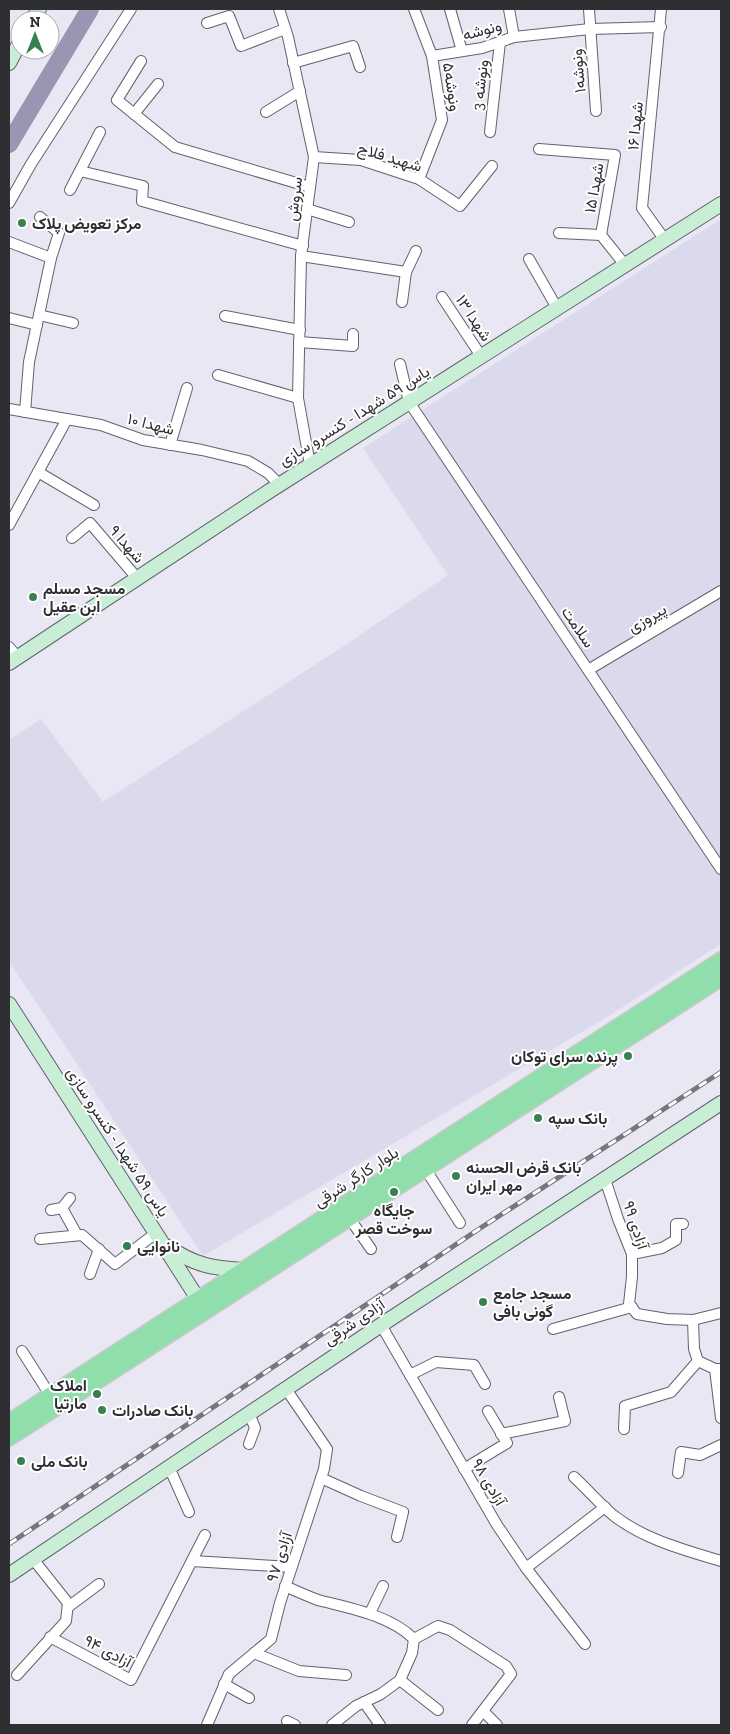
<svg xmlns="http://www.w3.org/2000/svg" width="730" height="1734" font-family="'Zilla Slab',Vazirmatn,serif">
	<rect width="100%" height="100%" fill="#e8e7f3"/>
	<!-- built -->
	<polygon fill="#dadaec" points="721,219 721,944 607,1017 203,1256 9,961 9,740 41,719 103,802 347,644 448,575 363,448"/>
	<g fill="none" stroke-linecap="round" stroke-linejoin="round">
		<!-- river -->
		<polyline stroke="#9896b3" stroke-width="18" points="9,144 90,9"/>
		<!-- street casing -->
		<g stroke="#62626c" stroke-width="12">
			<g id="street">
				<polyline points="279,9 288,37 314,157 301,256 298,398 310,465"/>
				<polyline points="414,9 432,56 442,120 419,179"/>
				<polyline points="450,9 462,51"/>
				<polyline points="509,9 514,37"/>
				<polyline points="589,9 596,111"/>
				<polyline points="661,9 642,208 665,240"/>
				<polyline points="207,23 229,16 241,46 285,29"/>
				<polyline points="432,56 482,48 514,37 590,29 661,27"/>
				<polyline points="141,61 117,100 175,147 310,187"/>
				<polyline points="293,63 353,46 360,67"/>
				<polyline points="266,112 300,91"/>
				<polyline points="134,114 158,84"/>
				<polyline points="490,132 500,42"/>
				<polyline points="539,149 615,155 601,235 625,265"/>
				<polyline points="314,157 361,160 419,179 460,206 492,166"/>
				<polyline points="80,171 143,186 142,201 303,246"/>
				<polyline points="70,190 100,132"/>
				<polyline points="9,203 31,164 131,9"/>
				<polyline points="307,209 349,222"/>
				<polyline points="40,217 59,233 51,258"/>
				<polyline points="559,233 601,235"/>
				<polyline points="9,242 51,258 29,362 25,412"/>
				<polyline points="301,256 406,272 416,251"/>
				<polyline points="529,259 557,308"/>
				<polyline points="442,297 481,356"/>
				<polyline points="402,302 406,272"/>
				<polyline points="39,315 73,323"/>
				<polyline points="225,316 300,330"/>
				<polyline points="9,318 37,325"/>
				<polyline points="299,342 353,346 353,334"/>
				<polyline points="400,364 409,402 721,869"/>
				<polyline points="218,375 298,398"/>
				<polyline points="9,409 101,425 143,440 202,450 248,461 268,473 279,484"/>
				<polyline points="170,445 187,388"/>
				<polyline points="38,472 94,505"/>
				<polyline points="9,525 67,419"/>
				<polyline points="72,538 90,523 137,578"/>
				<polyline points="9,647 18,658"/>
				<polyline points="588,670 721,591"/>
				<polyline points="426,1170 460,1223"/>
				<polyline points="605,1179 618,1219 632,1254 632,1277 629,1304 637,1314 667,1319 693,1320 721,1313"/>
				<polyline points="62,1208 70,1198"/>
				<polyline points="51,1210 62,1208 77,1235"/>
				<polyline points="350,1219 371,1249"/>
				<polyline points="40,1239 82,1235 115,1264 156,1233"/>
				<polyline points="632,1254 662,1248 676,1240 676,1224 683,1224"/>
				<polyline points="90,1274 99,1249"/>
				<polyline points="693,1320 694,1349 698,1361 715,1369 721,1369"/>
				<polyline points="381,1325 497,1525 526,1568 585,1644"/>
				<polyline points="553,1329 632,1307"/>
				<polyline points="22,1351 50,1395"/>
				<polyline points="715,1369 721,1418"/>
				<polyline points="410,1375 436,1362 474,1365 485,1384"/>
				<polyline points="624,1429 625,1406 671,1392 698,1361"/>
				<polyline points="501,1434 565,1421 559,1397"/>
				<polyline points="249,1444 255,1428 249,1413"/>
				<polyline points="169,1467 189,1512"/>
				<polyline points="464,1469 507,1443 488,1411"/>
				<polyline points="678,1473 681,1452 700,1455 721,1445"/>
				<path d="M574,1477c13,12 25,26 39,38 30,24 71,35 108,46"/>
				<polyline points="321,1478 361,1496 403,1512 397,1537"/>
				<polyline points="192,1561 291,1567"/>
				<polyline points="526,1568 605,1507"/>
				<path d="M285,1586c11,5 22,10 33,14 31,8 72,15 96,39l-2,14 -12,27 -19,14 -25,12 -24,19"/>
				<polyline points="68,1607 99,1584"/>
				<polyline points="370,1613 383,1586"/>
				<polyline points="50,1637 131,1680 205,1535"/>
				<polyline points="414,1639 438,1626 450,1630 506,1666 511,1674 472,1725"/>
				<polyline points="254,1653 299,1671 346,1675"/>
				<polyline points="17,1675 66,1621 68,1603 33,1559"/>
				<polyline points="400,1680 438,1710"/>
				<polyline points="224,1684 249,1698"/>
				<polyline points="364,1702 380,1725"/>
				<polyline points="483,1711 497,1725"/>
				<polyline points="287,1721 295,1725"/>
				<polyline points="207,1725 229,1674 271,1639 280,1603 324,1469 327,1449 286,1389"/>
			</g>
		</g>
		<!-- secondary casing -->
		<g stroke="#62626c" stroke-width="16">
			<g id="secondary">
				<polyline points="32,20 39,9"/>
				<polyline points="9,63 20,42"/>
				<polyline points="9,663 271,490 721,204"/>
				<polyline points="9,1004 198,1299"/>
				<path d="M168,1247c27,18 43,21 75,23"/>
				<polyline points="9,1575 381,1325 721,1103"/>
			</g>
		</g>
		<!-- primary casing -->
		<g stroke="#c9c9ca" stroke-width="18">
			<g id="primary">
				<polyline points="9,1422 721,960"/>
				<polyline points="9,1438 721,978"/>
			</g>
		</g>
		<!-- street -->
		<use href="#street" stroke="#fff" stroke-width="10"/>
		<!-- secondary -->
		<use href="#secondary" stroke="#c8eed6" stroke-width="14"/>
		<!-- primary -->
		<use href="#primary" stroke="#91dead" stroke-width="15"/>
		<!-- rail casing -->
		<g stroke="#77767d" stroke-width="5">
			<polyline id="rail" points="9,1544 479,1229 721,1072"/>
		</g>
		<!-- rail -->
		<use href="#rail" stroke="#fff" stroke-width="3" stroke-dasharray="9" stroke-linecap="butt"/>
	</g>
	<!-- markers -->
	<g fill="#36814f" stroke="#fff" stroke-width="2">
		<circle cx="22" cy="223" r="5"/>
		<circle cx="33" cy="597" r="5"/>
		<circle cx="628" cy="1056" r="5"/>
		<circle cx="538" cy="1118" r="5"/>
		<circle cx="456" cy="1176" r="5"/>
		<circle cx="394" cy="1192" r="5"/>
		<circle cx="127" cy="1246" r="5"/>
		<circle cx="483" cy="1302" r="5"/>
		<circle cx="97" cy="1394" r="5"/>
		<circle cx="102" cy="1410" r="5"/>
		<circle cx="21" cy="1461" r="5"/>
	</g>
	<g text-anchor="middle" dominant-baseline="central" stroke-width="4" stroke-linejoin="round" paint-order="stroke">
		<!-- street labels -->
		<g font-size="16" fill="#2f2e33" stroke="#fff">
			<text transform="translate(482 30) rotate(-15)">ونوشه</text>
			<text transform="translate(578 71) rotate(-95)">ونوشه۱</text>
			<text transform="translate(480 85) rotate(-84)">ونوشه 3</text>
			<text transform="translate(452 87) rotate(81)">ونوشه۵</text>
			<text transform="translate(635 126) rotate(-84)">شهدا ۱۶</text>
			<text transform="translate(390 157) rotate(17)">شهید فلاح</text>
			<text transform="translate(594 188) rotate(-80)">شهدا ۱۵</text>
			<text transform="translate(294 199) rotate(-83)">سروش</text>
			<text transform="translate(474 318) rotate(57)">شهدا ۱۳</text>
			<text transform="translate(354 416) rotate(-32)">یاس ۵۹ شهدا - کنسرو سازی</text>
			<text transform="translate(151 424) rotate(14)">شهدا ۱۰</text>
			<text transform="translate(127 544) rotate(49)">شهدا ۹</text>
			<text transform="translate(647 618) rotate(-30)">پیروزی</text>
			<text transform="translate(578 627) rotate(56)">سلامت</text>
			<text transform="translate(118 1142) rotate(57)">یاس ۵۹ شهدا - کنسرو سازی</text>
			<text transform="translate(356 1177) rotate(-33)">بلوار کارگر شرقی</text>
			<text transform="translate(636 1225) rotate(72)">آزادی ٩٩</text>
			<text transform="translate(354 1322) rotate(-34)">آزادی شرقی</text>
			<text transform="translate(489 1482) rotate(60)">آزادی ۹۸</text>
			<text transform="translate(279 1557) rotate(-72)">آزادی ۹۷</text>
			<text transform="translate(108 1651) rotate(28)">آزادی ۹۴</text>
		</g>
		<!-- poi labels -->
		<g font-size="16" font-weight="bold" fill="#2f2e33" stroke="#fff" text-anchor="start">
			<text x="32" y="223">مرکز تعویض پلاک</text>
			<text x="43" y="588">مسجد مسلم<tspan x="43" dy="18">ابن عقیل</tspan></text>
			<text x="618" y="1056" text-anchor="end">پرنده سرای توکان</text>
			<text x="548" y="1118">بانک سپه</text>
			<text x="466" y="1167">بانک قرض الحسنه<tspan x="466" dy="18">مهر ایران</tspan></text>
			<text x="394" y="1210" text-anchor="middle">جایگاه<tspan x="394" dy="18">سوخت قصر</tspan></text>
			<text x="137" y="1246">نانوایی</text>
			<text x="493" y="1293">مسجد جامع<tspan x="493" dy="18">گونی بافی</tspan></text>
			<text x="87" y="1385" text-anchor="end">املاک<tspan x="87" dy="18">مارتیا</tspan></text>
			<text x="112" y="1410">بانک صادرات</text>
			<text x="31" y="1461">بانک ملی</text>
		</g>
	</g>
	<!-- border -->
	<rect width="730" height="1734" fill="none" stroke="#2f2e33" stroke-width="20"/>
	<!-- north arrow -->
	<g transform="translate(35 35)"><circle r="24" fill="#ffffff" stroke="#acabad"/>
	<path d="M0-4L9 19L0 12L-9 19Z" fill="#36814f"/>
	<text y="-8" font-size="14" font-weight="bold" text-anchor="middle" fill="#2f2e33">N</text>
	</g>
</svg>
